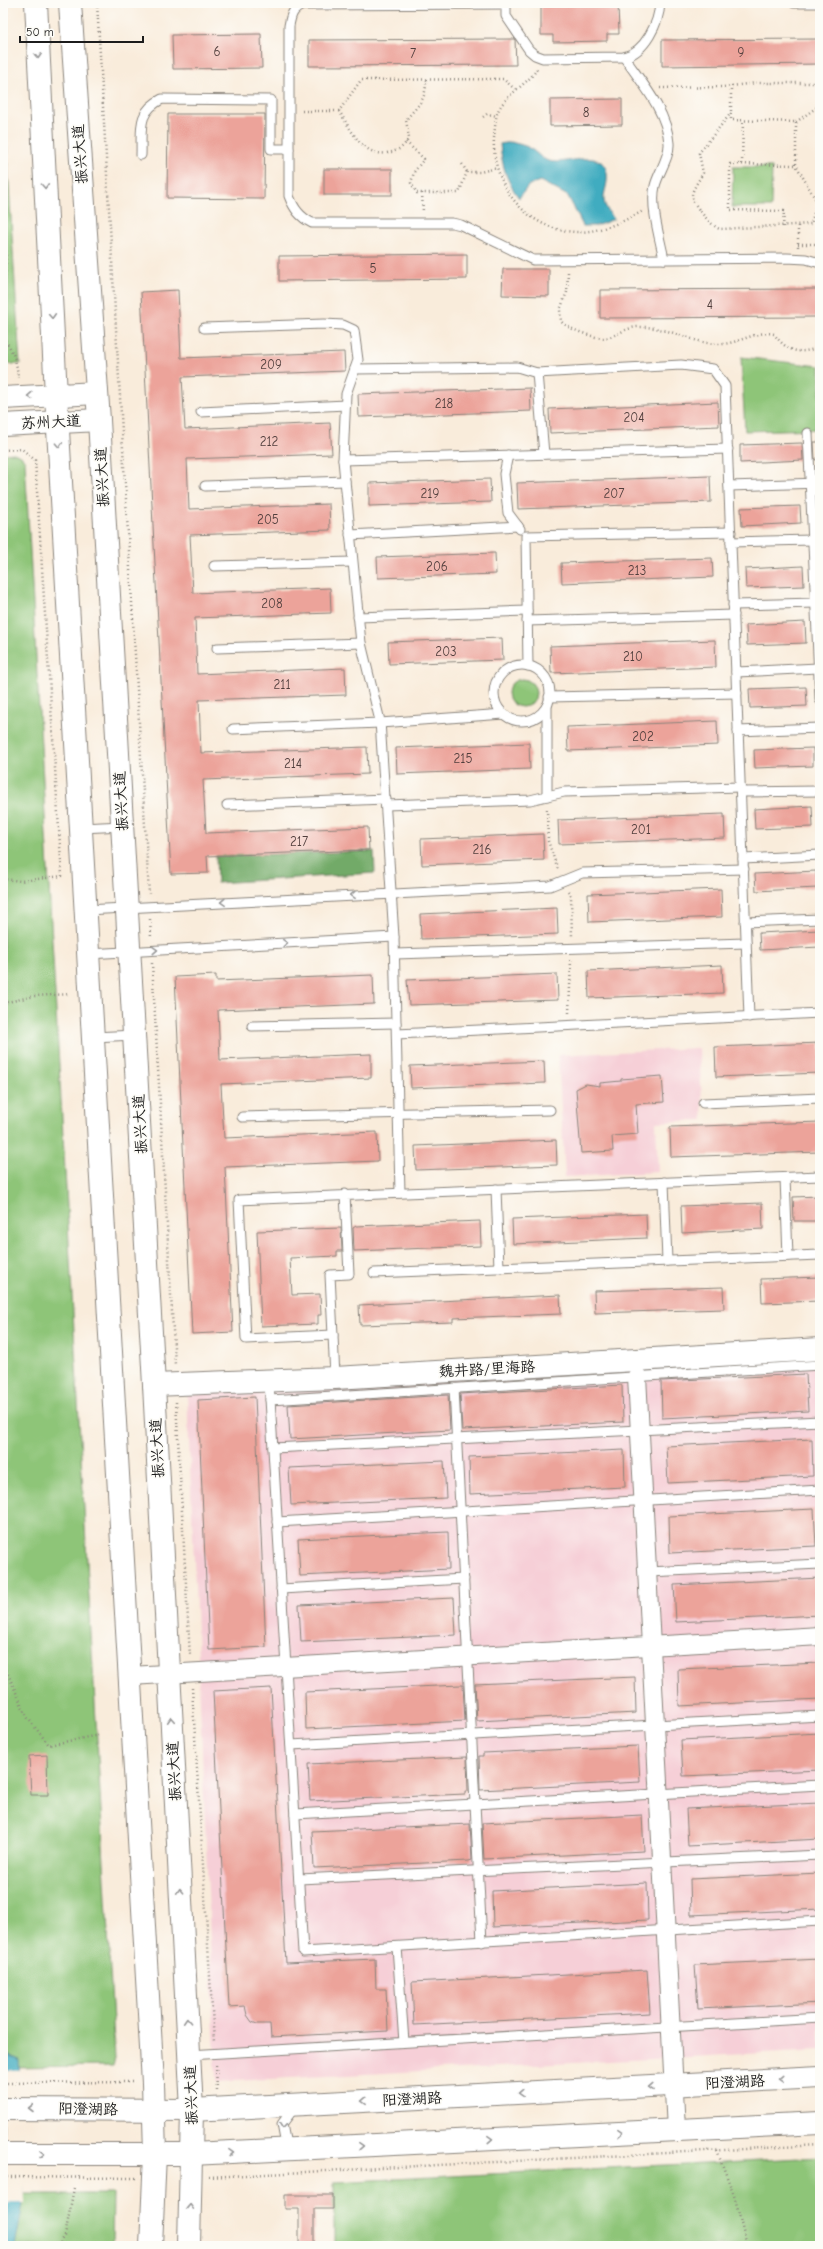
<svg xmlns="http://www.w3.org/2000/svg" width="823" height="2249" font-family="'Comic Neue','LXGW WenKai TC',sans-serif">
	<rect width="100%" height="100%" fill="#fdfcf7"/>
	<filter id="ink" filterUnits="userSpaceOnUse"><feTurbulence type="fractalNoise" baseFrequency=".025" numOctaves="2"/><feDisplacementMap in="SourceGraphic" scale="8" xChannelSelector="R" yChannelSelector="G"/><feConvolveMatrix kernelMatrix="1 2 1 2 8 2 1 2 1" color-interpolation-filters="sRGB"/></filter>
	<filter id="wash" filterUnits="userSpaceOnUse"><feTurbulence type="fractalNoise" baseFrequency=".012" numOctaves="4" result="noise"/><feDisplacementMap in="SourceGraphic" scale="16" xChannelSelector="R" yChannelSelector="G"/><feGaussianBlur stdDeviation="0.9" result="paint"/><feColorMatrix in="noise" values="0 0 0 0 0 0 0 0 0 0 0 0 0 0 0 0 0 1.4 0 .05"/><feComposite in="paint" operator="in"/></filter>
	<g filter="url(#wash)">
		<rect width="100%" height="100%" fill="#f9ecdb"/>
		<!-- built -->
		<g fill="#f6cfd7">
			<polygon points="699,1048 703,1120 656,1122 658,1172 565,1177 558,1055"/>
			<polygon points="820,1358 820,2050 216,2082 187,1394"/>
		</g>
		<!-- green -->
		<g fill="#8ec578" stroke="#55704a">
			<polygon points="3,89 20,364 3,364"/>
			<polygon points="733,167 772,167 771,207 732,207"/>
			<polygon points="741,357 820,366 820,429 745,431"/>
			<polygon points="14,453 21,456 25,461 115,2058 113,2066 3,2067 3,454"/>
			<circle cx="522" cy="693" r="14"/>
			<polygon points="820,2157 820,2246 334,2246 334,2182"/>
			<polygon points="3,2194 113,2194 112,2246 3,2246"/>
		</g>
		<!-- forest -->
		<polygon fill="#72aa68" stroke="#476342" points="374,851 375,873 217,883 216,856"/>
		<!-- water -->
		<g fill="#41acc0" stroke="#2e646e">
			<path d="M511,142c6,2 15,3 20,7 5,3 10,9 15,11 16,8 57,-15 61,13 2,21 -12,23 7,46l-18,7h-13l-15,-30 -28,-15 -11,4 -10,13c-13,-17 -17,-33 -19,-54z"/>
			<polygon points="3,2051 19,2060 24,2199 15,2246 3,2246"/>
		</g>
		<!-- pier -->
		<polygon fill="#f9ecdb" points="3,2070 21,2070 25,2203 3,2203"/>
		<g id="blocks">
			<!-- building -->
			<g fill="#eca39a">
				<polygon points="541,3 618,3 619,34 607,34 607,41 553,42 553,35 541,35"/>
				<polygon points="261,34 262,68 173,69 172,35"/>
				<polygon points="515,39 516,65 309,66 309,40"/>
				<polygon points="820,39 820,64 662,66 662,40"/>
				<polygon points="622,99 622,125 550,126 550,100"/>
				<polygon points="168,114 265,114 264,199 167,198"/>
				<rect x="324" y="169" width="68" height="26"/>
				<polygon points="467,254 467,279 279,281 279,256"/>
				<polygon points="503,269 549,269 549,296 502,295"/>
				<polygon points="820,289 820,317 600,318 600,290"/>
				<polygon points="178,290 181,358 344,352 345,371 182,377 185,429 330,423 332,454 187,459 189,509 329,504 330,530 190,535 193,593 330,588 331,613 195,618 197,674 345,668 346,695 199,700 201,753 367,747 368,774 203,780 206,833 368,827 369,850 207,856 208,873 171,874 141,292"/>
				<polygon points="530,388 531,411 359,417 358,394"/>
				<polygon points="718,402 719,426 550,433 549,409"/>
				<polygon points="814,442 820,442 820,459 815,460"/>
				<polygon points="802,443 803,460 740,463 740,445"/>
				<polygon points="710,476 711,502 518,509 517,483"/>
				<polygon points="490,479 491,502 369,506 369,483"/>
				<polygon points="800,506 801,523 742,526 741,508"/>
				<polygon points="495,553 496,574 378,578 377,557"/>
				<polygon points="712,558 713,577 562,583 561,563"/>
				<polygon points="803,566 804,586 746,588 745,569"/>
				<polygon points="805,622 806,643 747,645 746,625"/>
				<polygon points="502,638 503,660 389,664 388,642"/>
				<polygon points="715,640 716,667 551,673 550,646"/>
				<polygon points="806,687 807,706 750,708 749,689"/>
				<polygon points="717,721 718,745 568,751 567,727"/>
				<polygon points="529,743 530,769 397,774 396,748"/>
				<polygon points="813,748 813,766 755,768 754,750"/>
				<polygon points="812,806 813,827 755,829 754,809"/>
				<polygon points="724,814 725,838 559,844 558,820"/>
				<polygon points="543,834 544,860 422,865 421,839"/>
				<polygon points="816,871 817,888 756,891 755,874"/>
				<polygon points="721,889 722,917 589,922 588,894"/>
				<polygon points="557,908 558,934 421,939 420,914"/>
				<polygon points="820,930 820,947 760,950 759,933"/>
				<polygon points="722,965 723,993 589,998 588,971"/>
				<polygon points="557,974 558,1000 409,1005 407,980"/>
				<polygon points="216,975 216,981 373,975 374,1004 218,1010 220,1060 371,1054 371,1078 221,1084 224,1138 377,1132 378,1161 225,1167 233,1332 192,1334 175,977"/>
				<polygon points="820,1043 820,1073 716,1077 715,1047"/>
				<polygon points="544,1061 545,1083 411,1088 410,1066"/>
				<polygon points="662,1076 664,1102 636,1104 638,1134 612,1136 613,1151 581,1153 576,1089 586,1084 600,1086 600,1083 621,1081 621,1079"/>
				<polygon points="820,1122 820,1152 671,1157 670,1127"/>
				<polygon points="556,1140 557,1165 416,1170 415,1146"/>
				<polygon points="820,1196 820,1221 794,1221 793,1197"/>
				<polygon points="762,1203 763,1229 682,1233 681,1206"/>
				<polygon points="646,1214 647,1238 513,1244 512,1219"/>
				<polygon points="480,1221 481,1246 354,1251 353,1228 356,1226"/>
				<polygon points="341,1228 342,1251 337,1251 337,1256 290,1258 292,1295 320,1294 321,1315 318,1315 318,1324 261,1326 257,1231"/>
				<polygon points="820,1277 820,1301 762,1303 761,1279"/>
				<polygon points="723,1287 724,1309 595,1313 594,1291"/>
				<polygon points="560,1295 561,1314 453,1318 453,1322 360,1325 359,1305"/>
				<polygon points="806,1374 808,1411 662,1418 661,1381"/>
				<polygon points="622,1385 623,1422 462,1430 460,1394"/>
				<polygon points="448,1395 450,1430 290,1439 288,1405"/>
				<polygon points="255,1397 266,1647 209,1650 198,1400"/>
				<polygon points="812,1439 813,1476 668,1483 666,1446"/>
				<polygon points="624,1450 625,1487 470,1494 469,1457"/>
				<polygon points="444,1461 446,1498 291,1505 289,1468"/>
				<polygon points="814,1509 816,1546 670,1553 669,1516"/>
				<polygon points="448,1532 449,1569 300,1576 298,1539"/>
				<polygon points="820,1578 820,1615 676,1622 674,1585"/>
				<polygon points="454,1598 456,1635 301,1642 299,1605"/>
				<polygon points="820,1663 820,1699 679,1706 678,1669"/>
				<polygon points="635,1677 636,1713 477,1721 475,1684"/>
				<polygon points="460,1685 463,1685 465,1721 306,1729 305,1692"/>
				<polygon points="271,1688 286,1963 375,1959 376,1989 386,1989 388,2031 271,2037 270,2024 257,2024 252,2022 247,2015 245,2006 229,2007 213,1691"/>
				<polygon points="820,1733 820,1770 683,1776 681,1740"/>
				<polygon points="638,1746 640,1782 480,1790 479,1756 483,1756 483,1753"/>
				<polygon points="47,1755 48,1795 31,1795 29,1756"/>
				<polygon points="467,1757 468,1791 465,1791 465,1794 310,1801 308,1764"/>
				<polygon points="820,1803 820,1839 688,1846 686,1809"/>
				<polygon points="642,1815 644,1851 484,1859 482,1823"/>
				<polygon points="470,1824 472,1860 469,1861 314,1868 312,1831"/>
				<polygon points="820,1873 820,1909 691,1915 690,1879"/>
				<polygon points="647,1883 648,1920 493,1927 492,1891"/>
				<polygon points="820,1959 820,2003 698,2009 695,1965"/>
				<polygon points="647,1970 650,2013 414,2025 412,1982"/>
				<polygon points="285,2195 333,2195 333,2209 314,2209 314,2244 299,2244 299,2209 285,2209"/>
			</g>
		</g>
	</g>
	<g filter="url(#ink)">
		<use href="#blocks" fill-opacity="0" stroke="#8a847c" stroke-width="1"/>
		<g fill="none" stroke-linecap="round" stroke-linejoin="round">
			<!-- service casing -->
			<g stroke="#8a847c" stroke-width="11">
				<g id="service">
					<path d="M506,3v13l23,34 6,5 8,3 81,-1c21,-5 35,-34 36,-54"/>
					<polyline points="794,3 820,3"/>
					<path d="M506,4l-203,1c-10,4 -12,9 -14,21v170c5,13 11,21 23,27h140l9,2 72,35 254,-2 19,1 14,4"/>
					<path d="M624,57c17,25 43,54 45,86 1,14 -11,30 -14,43 -5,20 5,53 9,73"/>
					<path d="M141,155c1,-25 -5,-43 21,-56l109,1v49h18"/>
					<polyline points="204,328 324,324 343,325 354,330 358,360 346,394 343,460 361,643 380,721 394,937 400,1193"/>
					<polyline points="355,369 517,367 537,373 681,365 713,369 725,386 749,1017"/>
					<polyline points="537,373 544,454"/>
					<polyline points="201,412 346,405"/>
					<polyline points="808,433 820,700"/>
					<polyline points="508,455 504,474 508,513 520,529"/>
					<polyline points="343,460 728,449"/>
					<polyline points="205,486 345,481"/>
					<polyline points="729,486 820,483"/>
					<polyline points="350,535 518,526"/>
					<polyline points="731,542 813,540"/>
					<polyline points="214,566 352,562"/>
					<polyline points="733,605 816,603"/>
					<polyline points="358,617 527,611"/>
					<polyline points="527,621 734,615"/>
					<polyline points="217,648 361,643"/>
					<circle cx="522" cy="693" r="28"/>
					<polyline points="528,666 526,536 731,532"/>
					<polyline points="736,672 818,668"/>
					<polyline points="549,697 737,693"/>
					<polyline points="547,706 547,796"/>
					<polyline points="233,729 380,723 504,714"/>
					<polyline points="738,731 820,728"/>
					<polyline points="741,792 820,791"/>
					<polyline points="227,805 386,799"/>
					<polyline points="386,805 530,800 564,792 740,787"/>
					<polyline points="81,828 123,826"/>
					<polyline points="743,859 820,855"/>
					<polyline points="86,910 550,886 582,873 744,869"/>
					<polyline points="745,922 820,919"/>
					<polyline points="88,954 394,937"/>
					<polyline points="395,954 746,943"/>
					<polyline points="252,1026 396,1023"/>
					<polyline points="397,1034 820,1013"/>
					<polyline points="93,1037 135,1035"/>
					<polyline points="703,1103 820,1098"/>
					<polyline points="242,1117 550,1110"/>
					<polyline points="785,1178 788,1256"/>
					<polyline points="664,1182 667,1261"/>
					<polyline points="496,1189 499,1268"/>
					<polyline points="345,1194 349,1274 330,1275 333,1335 246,1339 239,1200 820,1176"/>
					<polyline points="374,1273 820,1255"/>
					<polyline points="333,1335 335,1378"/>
					<polyline points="269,1382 303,1952 820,1921"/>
					<polyline points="454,1388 482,1942"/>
					<polyline points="270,1400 820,1365"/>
					<polyline points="273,1448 820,1421"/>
					<polyline points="277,1522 820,1490"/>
					<polyline points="648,1572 820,1564"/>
					<polyline points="281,1589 464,1579"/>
					<polyline points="291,1745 820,1716"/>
					<polyline points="295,1814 820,1785"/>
					<polyline points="299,1879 820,1855"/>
					<polyline points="397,1947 404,2042"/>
					<polyline points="189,2055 820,2018"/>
					<polyline points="292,2148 285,2140 282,2124 294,2108"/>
				</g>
			</g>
			<!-- minor casing -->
			<g stroke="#8a847c" stroke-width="20">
				<g id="minor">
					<polyline points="637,1376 676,2130"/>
					<polyline points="130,1676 820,1636"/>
				</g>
			</g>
			<!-- tertiary casing -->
			<g stroke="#8a847c" stroke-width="24">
				<g id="tertiary">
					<polyline points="3,398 97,393"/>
					<polyline points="3,425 99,420"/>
					<polyline points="154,1385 335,1378 820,1349"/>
				</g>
			</g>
			<!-- secondary casing -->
			<g stroke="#8a847c" stroke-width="24">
				<g id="secondary">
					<polyline points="36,3 56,395 153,2083 155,2154 151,2246"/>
					<polyline points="70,3 99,420 154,1385 192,2110 189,2246"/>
					<polyline points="3,2109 192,2110 820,2077"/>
					<polyline points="3,2154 192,2154 820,2123"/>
				</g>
			</g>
			<!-- path -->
			<g stroke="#8a847c" stroke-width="2.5" stroke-dasharray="1 3" stroke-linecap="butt">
				<polyline points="97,3 149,894"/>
				<path d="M537,69c-10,16 -31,25 -39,42 -3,9 -3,18 -4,27 -3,48 34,93 83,94 23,0 46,-10 66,-21"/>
				<path d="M731,86v34l65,2v43l21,37 -6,22 -91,5c-7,-1 -28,-25 -28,-33 0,-7 8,-17 11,-23l-4,-20 32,-40"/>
				<polyline points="660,88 723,87 756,83 820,83"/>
				<polyline points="302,111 339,111 361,80 503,79 516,90"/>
				<path d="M339,111c12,18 23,46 48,42 11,-2 16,-5 22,-15l-3,-18c12,-16 20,-18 20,-40"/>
				<polyline points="483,117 487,114 497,116"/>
				<polyline points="796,122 820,105"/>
				<polyline points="406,142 424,159 414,172 411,183 417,193 459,193 467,172 480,172 497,168"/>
				<polyline points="462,164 467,172"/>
				<polyline points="742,164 743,121"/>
				<polyline points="422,193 423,212"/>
				<path d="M3,219c5,27 3,54 0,80"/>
				<polyline points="783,227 784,211 730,210 730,164 796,165"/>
				<polyline points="798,244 820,244"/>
				<polyline points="798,247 798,226"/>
				<path d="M568,272l-1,20 -7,18 1,11c4,7 35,18 44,17 12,-2 21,-11 34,-11 31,-1 54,18 83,17 18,-1 35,-14 52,-10 13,18 25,21 46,13"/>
				<path d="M3,337c10,14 14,24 15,41"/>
				<polyline points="3,450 22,449 35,460 62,876 21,881 3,879"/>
				<polyline points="547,809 548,841 558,870"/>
				<polyline points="568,891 571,896 572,937"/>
				<polyline points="150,919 151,938"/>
				<polyline points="152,963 175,1365"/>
				<polyline points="3,1003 35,996 70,994"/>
				<polyline points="569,1013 571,960"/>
				<polyline points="176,1402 190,1657"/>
				<polyline points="3,1663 27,1717 49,1745 98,1735"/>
				<polyline points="192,1688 214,2042"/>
				<polyline points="216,2065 217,2090"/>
				<polyline points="3,2083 135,2082"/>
				<polyline points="717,2151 735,2198 747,2246"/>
				<polyline points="3,2177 136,2178"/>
				<polyline points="209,2177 820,2145"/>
				<polyline points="58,2246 65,2236 74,2188"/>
			</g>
			<!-- service -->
			<use href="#service" stroke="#fff" stroke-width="9"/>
			<!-- minor -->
			<use href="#minor" stroke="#fff" stroke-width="18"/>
			<!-- tertiary -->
			<use href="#tertiary" stroke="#fff" stroke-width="22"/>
			<!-- secondary -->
			<use href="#secondary" stroke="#fff" stroke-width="22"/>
		</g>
		<!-- one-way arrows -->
		<defs><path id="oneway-chevron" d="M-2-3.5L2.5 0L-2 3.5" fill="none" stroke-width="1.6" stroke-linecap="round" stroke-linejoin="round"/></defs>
		<g stroke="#999">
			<use href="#oneway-chevron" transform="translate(38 56) rotate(87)"/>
			<use href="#oneway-chevron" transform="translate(45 186) rotate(87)"/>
			<use href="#oneway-chevron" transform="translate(52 316) rotate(87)"/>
			<use href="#oneway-chevron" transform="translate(30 396) rotate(177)"/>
			<use href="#oneway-chevron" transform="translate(59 445) rotate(87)"/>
			<use href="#oneway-chevron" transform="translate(353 895) rotate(177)"/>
			<use href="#oneway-chevron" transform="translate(223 902) rotate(177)"/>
			<use href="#oneway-chevron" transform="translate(285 943) rotate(-3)"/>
			<use href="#oneway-chevron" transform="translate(155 950) rotate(-3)"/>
			<use href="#oneway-chevron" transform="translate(171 1720) rotate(-93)"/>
			<use href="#oneway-chevron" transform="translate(180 1891) rotate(-93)"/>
			<use href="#oneway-chevron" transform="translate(187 2021) rotate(-93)"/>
			<use href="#oneway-chevron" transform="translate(781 2079) rotate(177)"/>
			<use href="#oneway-chevron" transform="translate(651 2087) rotate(177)"/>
			<use href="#oneway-chevron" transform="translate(521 2093) rotate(177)"/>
			<use href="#oneway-chevron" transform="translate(364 2101) rotate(177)"/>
			<use href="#oneway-chevron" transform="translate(31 2108) rotate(180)"/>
			<use href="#oneway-chevron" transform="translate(283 2126) rotate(96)"/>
			<use href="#oneway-chevron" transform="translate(620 2133) rotate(-3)"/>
			<use href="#oneway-chevron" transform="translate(490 2139) rotate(-3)"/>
			<use href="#oneway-chevron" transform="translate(361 2146) rotate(-3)"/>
			<use href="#oneway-chevron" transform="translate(231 2153) rotate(-2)"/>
			<use href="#oneway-chevron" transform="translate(42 2154)"/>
			<use href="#oneway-chevron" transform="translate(190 2207) rotate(-88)"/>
		</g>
	</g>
	<g text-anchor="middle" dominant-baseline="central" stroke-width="3.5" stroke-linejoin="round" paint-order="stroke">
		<!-- number labels -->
		<g font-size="13" fill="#503e3c">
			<text x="217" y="51">6</text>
			<text x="741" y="52">9</text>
			<text x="413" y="53">7</text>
			<text x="586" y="112">8</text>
			<text x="373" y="268">5</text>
			<text x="710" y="304">4</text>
			<text x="271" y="364">209</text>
			<text x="444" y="403">218</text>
			<text x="634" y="417">204</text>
			<text x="269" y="441">212</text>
			<text x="430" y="493">219</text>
			<text x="614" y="493">207</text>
			<text x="268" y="519">205</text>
			<text x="437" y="566">206</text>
			<text x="637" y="570">213</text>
			<text x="272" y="603">208</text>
			<text x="446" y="651">203</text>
			<text x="633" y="656">210</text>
			<text x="282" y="684">211</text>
			<text x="643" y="736">202</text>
			<text x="463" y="758">215</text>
			<text x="293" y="763">214</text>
			<text x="641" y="829">201</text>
			<text x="299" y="841">217</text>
			<text x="482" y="849">216</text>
		</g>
		<!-- street labels -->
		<g font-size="15" fill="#1c1c1c" stroke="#fdfcf7">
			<text transform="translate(80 154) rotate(-94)">振兴大道</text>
			<text transform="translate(51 422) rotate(-3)">苏州大道</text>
			<text transform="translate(102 477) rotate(-93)">振兴大道</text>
			<text transform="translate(121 801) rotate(-93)">振兴大道</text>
			<text transform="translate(140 1124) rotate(-93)">振兴大道</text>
			<text transform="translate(487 1369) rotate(-3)">魏井路/里海路</text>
			<text transform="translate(157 1448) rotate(-93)">振兴大道</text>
			<text transform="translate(174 1771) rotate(-93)">振兴大道</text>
			<text transform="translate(735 2082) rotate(-3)">阳澄湖路</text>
			<text transform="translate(191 2095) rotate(-92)">振兴大道</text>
			<text transform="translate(412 2099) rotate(-3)">阳澄湖路</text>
			<text transform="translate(88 2109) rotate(1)">阳澄湖路</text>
		</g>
	</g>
	<!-- margin -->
	<rect width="823" height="2249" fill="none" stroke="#fdfcf7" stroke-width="16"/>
	<!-- scale -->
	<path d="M20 36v6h123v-6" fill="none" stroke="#1c1c1c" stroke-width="2"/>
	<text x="26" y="36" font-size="12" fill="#1c1c1c" stroke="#fdfcf7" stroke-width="3" paint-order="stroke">50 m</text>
</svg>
